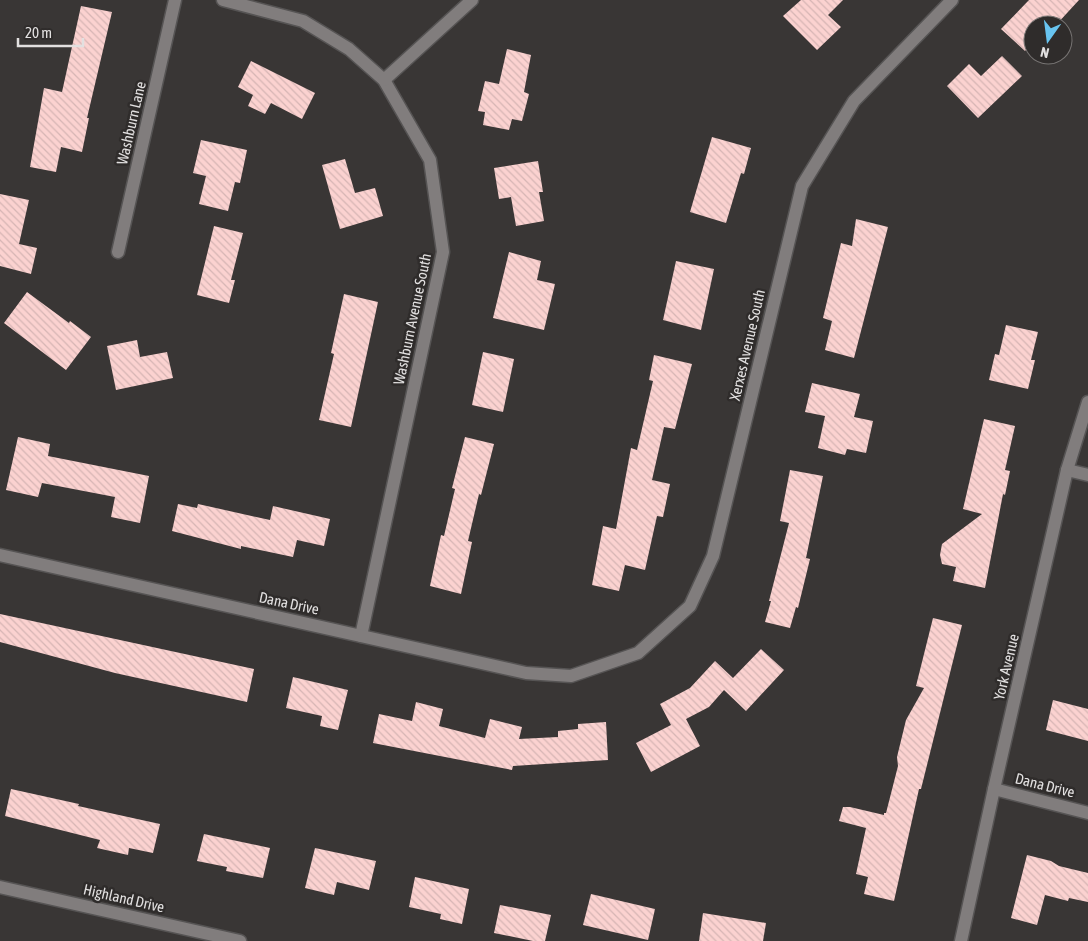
<svg xmlns="http://www.w3.org/2000/svg" width="1088" height="941" font-family="'Asap Condensed',sans-serif">
	<defs>
		<pattern id="building-back-hatch" width="6" height="6" patternUnits="userSpaceOnUse" patternTransform="scale(1.25)"><rect width="6" height="6" fill="#fbd2d0"/><path d="M-1 5l2 2M0 0l6 6M5-1l2 2" fill="none" stroke="#d6b5b4"/></pattern>
	</defs>
	<rect width="100%" height="100%" fill="#393635"/>
	<!-- building -->
	<g fill="url(#building-back-hatch)">
		<polygon points="801,0 843,0 828,15 841,27 817,50 783,16"/>
		<polygon points="1029,0 1079,0 1056,25 1033,25 1033,43 1025,51 1001,29"/>
		<polygon points="81,6 112,12 87,118 89,118 82,152 61,147 56,172 30,167 44,88 62,92"/>
		<polygon points="507,49 531,55 524,92 529,94 522,121 512,119 509,130 483,125 485,112 478,111 485,81 499,84"/>
		<polygon points="1002,56 1022,76 978,118 947,86 969,64 981,76"/>
		<polygon points="251,61 315,93 302,119 271,103 265,114 248,106 253,95 238,87"/>
		<polygon points="712,137 751,148 744,174 741,173 726,223 690,212"/>
		<polygon points="201,140 247,150 240,183 235,182 228,211 199,204 206,176 193,173"/>
		<polygon points="345,159 355,193 375,188 383,216 340,229 322,165"/>
		<polygon points="538,161 543,192 539,192 544,221 516,226 511,197 499,199 494,168"/>
		<polygon points="0,194 29,200 19,244 37,248 31,274 0,266"/>
		<polygon points="856,219 888,227 854,358 825,350 832,321 823,318 841,243 852,246"/>
		<polygon points="214,226 243,233 231,280 235,280 229,303 197,295"/>
		<polygon points="509,252 541,261 537,280 555,284 544,330 493,318"/>
		<polygon points="676,261 714,269 701,330 663,320"/>
		<polygon points="27,292 69,323 70,321 91,337 66,370 4,323"/>
		<polygon points="344,294 378,302 351,427 319,420 334,354 331,353"/>
		<polygon points="1006,325 1038,332 1031,360 1035,360 1028,389 989,380 995,354 999,355"/>
		<polygon points="137,340 140,357 167,352 173,378 116,390 107,346"/>
		<polygon points="483,352 514,359 503,412 472,405"/>
		<polygon points="654,355 692,364 675,429 664,427 652,480 670,484 663,517 657,516 645,570 625,565 619,591 592,585 603,526 616,529 631,448 637,450 653,381 649,380"/>
		<polygon points="812,383 860,394 854,417 873,421 866,453 847,449 845,455 818,448 825,416 805,412"/>
		<polygon points="984,419 1015,426 1005,470 1010,471 1005,495 1003,494 985,588 953,581 956,567 942,564 940,555 942,544 982,514 963,509"/>
		<polygon points="18,437 50,444 48,456 149,476 140,523 111,517 115,497 42,483 38,497 6,490"/>
		<polygon points="465,437 494,444 481,495 479,494 468,541 472,542 461,594 430,586 441,535 444,536 455,489 452,488"/>
		<polygon points="790,470 823,476 806,558 810,559 798,608 796,607 790,628 765,622 771,601 769,601 789,523 780,521"/>
		<polygon points="178,504 197,508 198,504 270,520 273,506 330,519 324,546 297,540 293,557 241,546 241,549 172,531"/>
		<polygon points="0,614 254,669 247,702 115,673 0,642"/>
		<polygon points="933,618 962,625 921,789 919,789 894,901 864,894 868,877 856,874 866,828 839,821 843,807 850,807 884,815 884,813 886,813 898,766 897,757 906,720 924,688 916,686"/>
		<polygon points="761,649 784,670 746,711 724,690 709,707 686,719 700,746 651,772 636,743 671,725 660,704 690,688 715,661 733,678"/>
		<polygon points="293,677 348,690 338,730 320,726 322,716 286,708"/>
		<polygon points="1053,700 1088,709 1088,741 1046,730"/>
		<polygon points="416,702 443,709 439,726 485,738 490,719 522,727 519,739 558,737 558,731 578,729 578,724 606,722 608,760 513,766 512,770 373,743 379,714 412,721"/>
		<polygon points="11,789 79,804 78,806 160,824 153,853 129,848 128,855 97,848 100,840 5,816"/>
		<polygon points="204,834 270,848 263,878 226,871 227,867 197,861"/>
		<polygon points="315,848 376,861 369,890 337,882 334,895 305,888"/>
		<polygon points="1027,855 1051,861 1059,866 1088,873 1088,902 1069,898 1068,901 1045,895 1037,925 1011,918"/>
		<polygon points="415,877 469,889 462,924 440,919 441,914 409,907"/>
		<polygon points="591,894 655,909 648,940 583,925"/>
		<polygon points="500,905 551,915 545,941 533,941 494,933"/>
		<polygon points="703,913 766,923 763,941 699,941"/>
	</g>
	<g fill="none" stroke-linecap="round" stroke-linejoin="round">
		<!-- minor casing -->
		<g stroke="#565454" stroke-width="15">
			<g id="minor">
				<polyline points="223,0 303,21 349,49 384,80 430,160 443,252 361,636"/>
				<polyline points="384,80 472,0"/>
				<polyline points="118,252 175,0"/>
				<polyline points="1067,470 1088,475"/>
				<polyline points="0,555 526,673 571,676 638,653 690,606 713,556 802,186 854,101 952,0"/>
				<polyline points="994,789 1088,813"/>
				<polyline points="0,887 240,941"/>
				<polyline points="961,941 994,789 1067,470 1088,402"/>
			</g>
		</g>
		<!-- minor -->
		<use href="#minor" stroke="#817d7d" stroke-width="12"/>
	</g>
	<g text-anchor="middle" dominant-baseline="central" stroke-width="5" stroke-linejoin="round" paint-order="stroke">
		<!-- street labels -->
		<g font-size="15" fill="#e2e0e0" stroke="#2f2c2b">
			<text transform="translate(131 123) rotate(-77)">Washburn Lane</text>
			<text transform="translate(412 319) rotate(-78)">Washburn Avenue South</text>
			<text transform="translate(747 345) rotate(-77)">Xerxes Avenue South</text>
			<text transform="translate(289 603) rotate(12)">Dana Drive</text>
			<text transform="translate(1006 667) rotate(-77)">York Avenue</text>
			<text transform="translate(1045 785) rotate(14)">Dana Drive</text>
			<text transform="translate(124 898) rotate(13)">Highland Drive</text>
		</g>
	</g>
	<!-- north arrow -->
	<g transform="translate(1048 40) rotate(194)"><circle r="24" fill="#2f2c2b" stroke="#777473"/>
	<path d="M0-4L9 19L0 12L-9 19Z" fill="#68c4f0"/>
	<text y="-8" font-size="14" font-weight="bold" text-anchor="middle" fill="#e2e0e0">N</text>
	</g>
	<!-- scale -->
	<path d="M18 38v8h65v-8" fill="none" stroke="#e2e0e0" stroke-width="2.5"/>
	<text x="25" y="38" font-size="15" fill="#e2e0e0" stroke="#2f2c2b" stroke-width="4" paint-order="stroke">20 m</text>
</svg>
